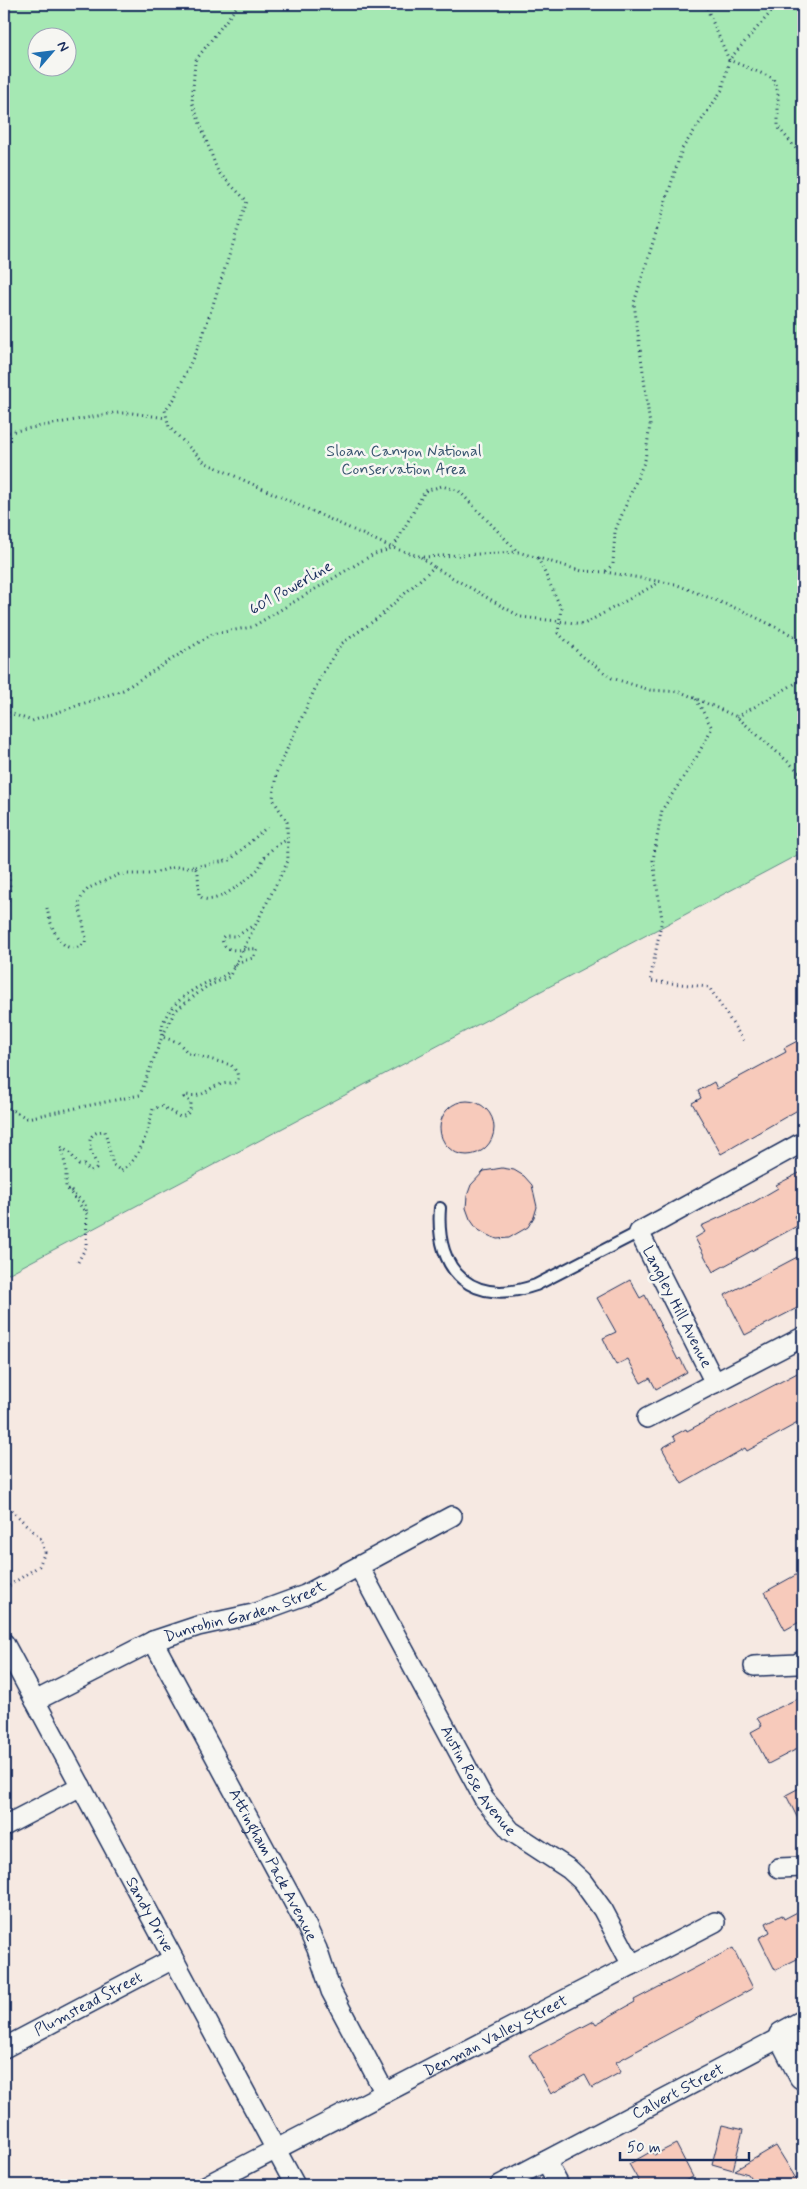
<svg xmlns="http://www.w3.org/2000/svg" width="807" height="2189" font-family="Mynerve,sans-serif">
	<rect width="100%" height="100%" fill="#f6e9e2"/>
	<filter id="ink" filterUnits="userSpaceOnUse"><feTurbulence type="fractalNoise" baseFrequency=".02" numOctaves="2"/><feDisplacementMap in="SourceGraphic" scale="10" xChannelSelector="R" yChannelSelector="G"/><feConvolveMatrix kernelMatrix="1 2 1 2 8 2 1 2 1" color-interpolation-filters="sRGB"/></filter>
	<g filter="url(#ink)">
		<!-- green -->
		<path fill="#a5e8b3" stroke="#608c88" fill-rule="evenodd" d="M4,4h799v848l-799,424zM38,38h30v30h-30z"/>
		<!-- building -->
		<g fill="#f7cabb" stroke="#1b2f5e">
			<polygon points="803,1038 803,1107 721,1154 692,1103 701,1098 698,1091 714,1082 717,1089 786,1052 784,1048"/>
			<circle cx="467" cy="1128" r="27"/>
			<polygon points="502,1168 514,1170 524,1176 532,1185 537,1207 534,1217 528,1227 509,1238 497,1239 487,1235 477,1229 470,1219 466,1208 467,1196 471,1185 484,1171"/>
			<polygon points="803,1171 803,1210 794,1216 799,1225 713,1272 695,1238 705,1232 701,1226 754,1202 778,1188 776,1185"/>
			<polygon points="803,1254 803,1305 745,1335 725,1295"/>
			<polygon points="630,1280 640,1298 645,1295 678,1360 680,1358 687,1372 656,1389 650,1378 641,1383 628,1359 616,1365 603,1338 616,1332 597,1298"/>
			<polygon points="803,1370 803,1420 747,1451 745,1448 682,1484 662,1448 676,1440 673,1436 686,1429 687,1431"/>
			<polygon points="803,1571 803,1620 785,1630 765,1592"/>
			<polygon points="803,1696 803,1746 768,1764 751,1732 762,1726 757,1718"/>
			<polygon points="803,1786 803,1829 786,1795"/>
			<polygon points="803,1909 803,1956 775,1970 759,1938 770,1932 766,1923 782,1915 784,1919"/>
			<polygon points="733,1948 753,1988 616,2062 621,2072 592,2088 585,2075 551,2094 529,2055 594,2021 596,2024 635,2002 634,2000"/>
			<polygon points="722,2125 743,2130 733,2170 712,2164"/>
			<polygon points="676,2144 693,2177 676,2185 641,2185 629,2164 652,2151 654,2155"/>
			<polygon points="776,2146 800,2185 755,2185 748,2174 735,2170"/>
		</g>
		<g fill="none" stroke-linecap="round" stroke-linejoin="round">
			<!-- lane casing -->
			<g stroke="#1b2f5e" stroke-width="14">
				<path id="lane" d="M440,1208c-5,65 33,99 96,77l103,-53"/>
			</g>
			<!-- street casing -->
			<g stroke="#1b2f5e" stroke-width="22">
				<g id="street">
					<polyline points="715,1383 639,1232 803,1142"/>
					<polyline points="647,1418 803,1337"/>
					<path id="s1" d="M359,1567l125,232 27,32 58,38 13,12 21,29 29,55"/>
					<path id="s2" d="M153,1641l153,284 11,24 14,42 54,102"/>
					<path id="s3" d="M4,1643l291,542"/>
					<polyline points="754,1666 797,1664 803,1660"/>
					<path id="s4" d="M35,1701l118,-60 45,-15 55,-12 52,-19 147,-79"/>
					<polyline points="4,1826 81,1786"/>
					<polyline points="779,1868 803,1867"/>
					<path id="s5" d="M4,2048l169,-89"/>
					<polyline points="546,2161 559,2185"/>
					<path id="s6" d="M207,2185l508,-263"/>
					<path id="s7" d="M500,2185l283,-149"/>
				</g>
			</g>
			<!-- secondary casing -->
			<g stroke="#1b2f5e" stroke-width="31">
				<polyline id="secondary" points="803,2025 783,2036 803,2075"/>
			</g>
			<!-- path -->
			<g stroke="#1b2f5e" stroke-width="3" stroke-dasharray="1 4" stroke-linecap="butt">
				<polyline points="239,4 195,61 192,102 218,172 247,201 202,338 174,399 165,410 169,427 204,462 393,548 425,491 442,486 459,491 518,552"/>
				<polyline points="705,4 729,60 773,78 778,92 778,127 803,157"/>
				<polyline points="4,433 114,413 132,413 166,418"/>
				<polyline points="421,557 434,567"/>
				<polyline points="538,558 561,608 558,633 582,656 612,678 650,690 681,692 737,717 803,775"/>
				<polyline points="606,571 613,564 615,531 645,460 650,425 634,303 682,149 722,90 729,60 778,4"/>
				<polyline points="696,699 712,728 696,758 662,810 653,860 662,919 650,981 709,987 745,1043"/>
				<polyline points="4,711 32,721 123,690 212,634 252,627 372,555 393,548 422,557 518,552 582,571 605,572 675,584 745,612 796,637 803,654"/>
				<polyline points="737,717 803,679"/>
				<polyline points="4,726 10,713"/>
				<path d="M4,866c10,11 5,37 0,49"/>
				<polyline points="195,867 230,860 267,827"/>
				<path d="M47,908c3,17 15,53 38,35l1,-5 -7,-35 4,-9 6,-6 31,-14h31l23,-7h21l3,6 1,22c12,16 49,-16 59,-26 3,-4 4,-9 8,-13 5,-7 13,-13 21,-16"/>
				<path d="M233,967l6,-5 14,-4 4,-9c-11,-2 -33,8 -35,-11l2,-2h13l17,-11"/>
				<polyline points="4,1106 27,1118 140,1095 162,1037 175,1011 206,987 229,977 288,861 287,822 273,799 276,773 321,676 341,644 378,618 434,567 521,617 584,624 660,582"/>
				<polyline points="71,1191 85,1204 87,1213"/>
				<path d="M78,1262l8,-15 1,-33 -21,-27v-19l-5,-21 9,6 9,12h5l6,6 6,-2 1,-4c-7,-14 -15,-33 8,-34l8,34 8,6c20,-12 27,-41 32,-62l8,-3 19,11c8,-2 11,-5 11,-15l-7,-5 2,-2c19,3 20,-6 33,-10 5,-2 11,-2 16,-2l3,-4 -1,-7 -6,-7 -43,-12 -10,-11 -16,-5c-4,-25 26,-46 46,-55 8,-3 14,-4 21,-10"/>
				<polyline points="4,1503 41,1539 45,1552 39,1566 4,1589"/>
				<polyline points="4,1606 6,1609"/>
			</g>
			<!-- lane -->
			<use href="#lane" stroke="#f6f6f2" stroke-width="10"/>
			<!-- street -->
			<use href="#street" stroke="#f6f6f2" stroke-width="19"/>
			<!-- secondary -->
			<use href="#secondary" stroke="#f6f6f2" stroke-width="28"/>
		</g>
	</g>
	<g text-anchor="middle" dominant-baseline="central" stroke-width="5" stroke-linejoin="round" paint-order="stroke">
		<!-- park labels -->
		<g font-size="16" fill="#37546f" stroke="#f6f6f2">
			<text x="404" y="451">Sloan Canyon National<tspan x="404" dy="18">Conservation Area</tspan></text>
		</g>
		<!-- street labels -->
		<g font-size="16" fill="#1b2f5e" stroke="#f6f6f2">
			<text transform="translate(291 588) rotate(-30)">601 Powerline</text>
			<text transform="translate(677 1307) rotate(63)">Langley Hill Avenue</text>
			<text stroke="none"><textPath href="#s4" startOffset="229">Dunrobin Garden Street</textPath></text>
			<text stroke="none"><textPath href="#s1" startOffset="245">Austin Rose Avenue</textPath></text>
			<text stroke="none"><textPath href="#s2" startOffset="254">Attingham Pack Avenue</textPath></text>
			<text stroke="none"><textPath href="#s3" startOffset="308">Sandy Drive</textPath></text>
			<text stroke="none"><textPath href="#s5" startOffset="95">Plumstead Street</textPath></text>
			<text stroke="none"><textPath href="#s6" startOffset="325">Denman Valley Street</textPath></text>
			<text stroke="none"><textPath href="#s7" startOffset="201">Calvert Street</textPath></text>
		</g>
	</g>
	<!-- margin -->
	<rect width="807" height="2189" fill="none" stroke="#f6f6f2" stroke-width="20"/>
	<rect x="10" y="10" width="787" height="2169" fill="none" stroke="#1b2f5e" stroke-width="2" filter="url(#ink)"/>
	<!-- north arrow -->
	<g transform="translate(52 52) rotate(62)"><circle r="24" fill="#f6f6f2" stroke="#9ea6b7"/>
	<path d="M0-4L9 19L0 12L-9 19Z" fill="#1f6fb2"/>
	<text y="-8" font-size="14" font-weight="bold" text-anchor="middle" fill="#1b2f5e">N</text>
	</g>
	<!-- scale -->
	<path d="M620 2152v8h129v-8" fill="none" stroke="#1b2f5e" stroke-width="2.5"/>
	<text x="627" y="2152" font-size="15" fill="#1b2f5e" stroke="#f6f6f2" stroke-width="4" paint-order="stroke">50 m</text>
</svg>
